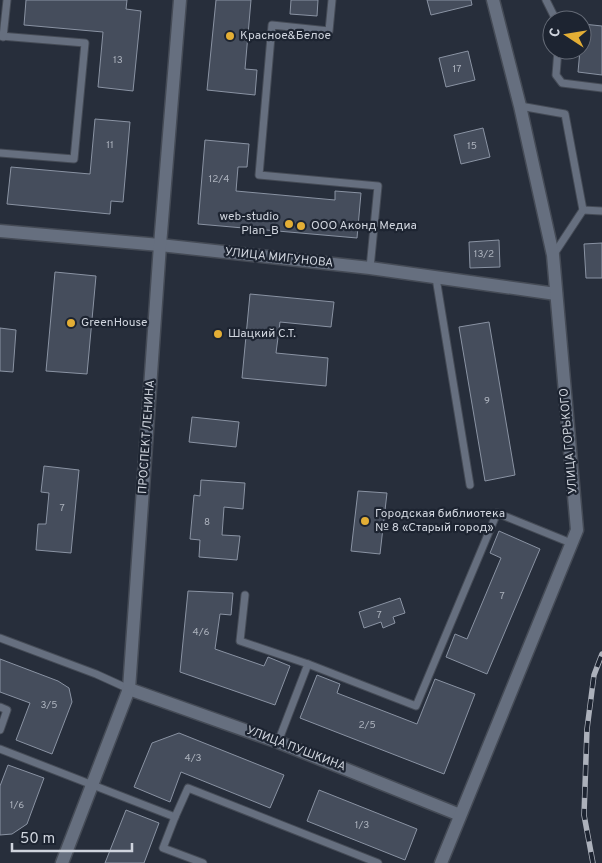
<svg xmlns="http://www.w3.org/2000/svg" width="602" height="863" font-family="Overpass,sans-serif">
	<rect width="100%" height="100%" fill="#272e3b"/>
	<!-- building -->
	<g fill="#454d5c" stroke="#8a93a3">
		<polygon points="26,0 127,0 126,9 141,11 133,91 98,87 103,32 24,25"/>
		<polygon points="216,0 251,0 245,69 257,70 255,95 207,90"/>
		<polygon points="291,0 318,0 317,16 290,14"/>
		<polygon points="427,0 471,0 472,5 431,15"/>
		<polygon points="583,24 602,26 602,75 578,72 580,50 582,50"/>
		<polygon points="468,51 475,80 446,87 439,58"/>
		<polygon points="95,119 130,122 123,202 111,201 110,214 7,204 11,167 90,174"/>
		<polygon points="483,128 490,157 461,164 454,135"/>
		<polygon points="205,140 249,144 247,167 238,167 236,191 335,200 335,191 361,193 357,238 198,224"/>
		<polygon points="499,240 500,267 470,268 469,242"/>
		<polygon points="602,243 602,278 586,278 584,244"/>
		<polygon points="55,272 96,276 87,374 46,371"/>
		<polygon points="250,294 334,302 331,327 280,322 276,353 328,358 326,386 242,378"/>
		<polygon points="489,322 515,475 485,481 459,327"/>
		<polygon points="0,328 16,330 13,372 0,371"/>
		<polygon points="192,417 239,422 236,447 189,442"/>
		<polygon points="44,466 79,470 71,553 36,550 38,524 46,524 49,493 41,492"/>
		<polygon points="201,480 245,483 243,509 224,507 222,535 240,536 237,560 199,557 200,540 190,539 194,495 200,496"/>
		<polygon points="358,491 387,493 380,554 351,551"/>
		<polygon points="499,531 540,549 487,674 446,657 455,634 467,639 501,558 490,553"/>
		<polygon points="188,591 233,593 231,615 220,614 215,649 264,666 268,657 290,666 275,705 180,672"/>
		<polygon points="400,598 405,613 393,617 395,623 383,628 381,622 364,628 359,612"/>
		<polygon points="0,659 58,681 69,688 72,702 52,754 16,740 30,703 0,692"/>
		<polygon points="317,675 340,684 337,693 417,724 435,679 475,694 444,774 300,718"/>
		<polygon points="179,733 284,775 270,808 181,772 170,802 134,787 152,743"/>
		<polygon points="8,765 44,778 27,824 12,834 0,835 0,786"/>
		<polygon points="319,790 417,829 405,860 307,821"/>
		<polygon points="126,810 159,823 144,863 105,863"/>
	</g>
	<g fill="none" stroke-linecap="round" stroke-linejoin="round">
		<!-- service casing -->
		<g stroke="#454b56" stroke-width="9">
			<g id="service">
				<polyline points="332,0 329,31 272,25 259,175 378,186 370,268"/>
				<polyline points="546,0 556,20"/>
				<polyline points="0,36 85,43 74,159 0,153"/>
				<polyline points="3,37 7,0"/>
				<polyline points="558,50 556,75 562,83 602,88"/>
				<polyline points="520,106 565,114 583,210 554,254"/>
				<polyline points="583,210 602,211"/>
				<polyline points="436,278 470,485"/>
				<polyline points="245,595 240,641 308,664 278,742"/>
				<polyline points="0,638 96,674 129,689"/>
				<polyline points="308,664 416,706 497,513 571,543"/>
				<polyline points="0,707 7,710 0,730"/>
				<polyline points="0,749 175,817"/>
				<polyline points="203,863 163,848 175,817 188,788 378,863"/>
			</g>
		</g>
		<!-- minor casing -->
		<g stroke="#454b56" stroke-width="15">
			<g id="minor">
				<polyline points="0,231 160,245 370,268 556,294"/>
				<polyline points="129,689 278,742 460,815"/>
				<polyline points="441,863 577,530 553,255 520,106 493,0"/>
			</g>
		</g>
		<!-- secondary casing -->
		<g stroke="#454b56" stroke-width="15">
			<polyline id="secondary" points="62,863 129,689 160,245 180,0"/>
		</g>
		<!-- service -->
		<use href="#service" stroke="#666f7f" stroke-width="7"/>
		<!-- minor -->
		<use href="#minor" stroke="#666f7f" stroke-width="12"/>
		<!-- secondary -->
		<use href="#secondary" stroke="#666f7f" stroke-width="12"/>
		<!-- rail casing -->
		<g stroke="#acb1bb" stroke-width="5.5">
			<polyline id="rail" points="593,863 584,815 587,729 594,675 602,654"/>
		</g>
		<!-- rail -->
		<use href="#rail" stroke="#1d2431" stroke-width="4" stroke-dasharray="11" stroke-linecap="butt"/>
	</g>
	<!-- markers -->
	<g fill="#e3ae35" stroke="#1d2431" stroke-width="2">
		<circle cx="230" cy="36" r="5"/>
		<circle cx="289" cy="224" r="5"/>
		<circle cx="301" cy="226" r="5"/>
		<circle cx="71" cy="323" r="5"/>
		<circle cx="218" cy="334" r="5"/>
		<circle cx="365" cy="521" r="5"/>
	</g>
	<g text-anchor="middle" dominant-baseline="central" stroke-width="4.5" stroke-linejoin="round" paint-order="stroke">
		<!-- number labels -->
		<g font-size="10" fill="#acb2bd">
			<text x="118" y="60">13</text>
			<text x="457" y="69">17</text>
			<text x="110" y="145">11</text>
			<text x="472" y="146">15</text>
			<text x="219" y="179">12/4</text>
			<text x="484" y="254">13/2</text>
			<text x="487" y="401">9</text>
			<text x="62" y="508">7</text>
			<text x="207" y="522">8</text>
			<text x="502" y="596">7</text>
			<text x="379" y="615">7</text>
			<text x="201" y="632">4/6</text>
			<text x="49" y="705">3/5</text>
			<text x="367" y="725">2/5</text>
			<text x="193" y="758">4/3</text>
			<text x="17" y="805">1/6</text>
			<text x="362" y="825">1/3</text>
		</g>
		<!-- poi labels -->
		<g font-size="12" fill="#cfd4dd" stroke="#1d2431" text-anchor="start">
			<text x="240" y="36">Красное&amp;Белое</text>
			<text x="279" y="217" text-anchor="end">web-studio<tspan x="279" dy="14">Plan_B</tspan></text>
			<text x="311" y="226">ООО Аконд Медиа</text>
			<text x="81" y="323">GreenHouse</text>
			<text x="228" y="334">Шацкий С.Т.</text>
			<text x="375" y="514">Городская библиотека<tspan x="375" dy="14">№ 8 «Старый город»</tspan></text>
		</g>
		<!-- street labels -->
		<g font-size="12" fill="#cfd4dd" stroke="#1d2431">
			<text transform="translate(279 258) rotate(6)">УЛИЦА МИГУНОВА</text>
			<text transform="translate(147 437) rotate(-86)">ПРОСПЕКТ ЛЕНИНА</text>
			<text transform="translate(569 441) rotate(-95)">УЛИЦА ГОРЬКОГО</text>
			<text transform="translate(296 749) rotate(21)">УЛИЦА ПУШКИНА</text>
		</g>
	</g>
	<!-- north arrow -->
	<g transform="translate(567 35) rotate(282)"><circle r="24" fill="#1d2431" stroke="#646a76"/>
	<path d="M0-4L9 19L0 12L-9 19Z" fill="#e3ae35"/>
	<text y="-8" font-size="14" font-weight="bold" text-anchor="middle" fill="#cfd4dd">С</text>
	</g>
	<!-- scale -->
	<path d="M12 843v8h120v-8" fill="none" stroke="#cfd4dd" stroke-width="2.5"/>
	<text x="20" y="843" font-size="15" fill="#cfd4dd" stroke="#1d2431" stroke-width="4" paint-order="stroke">50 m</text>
</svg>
